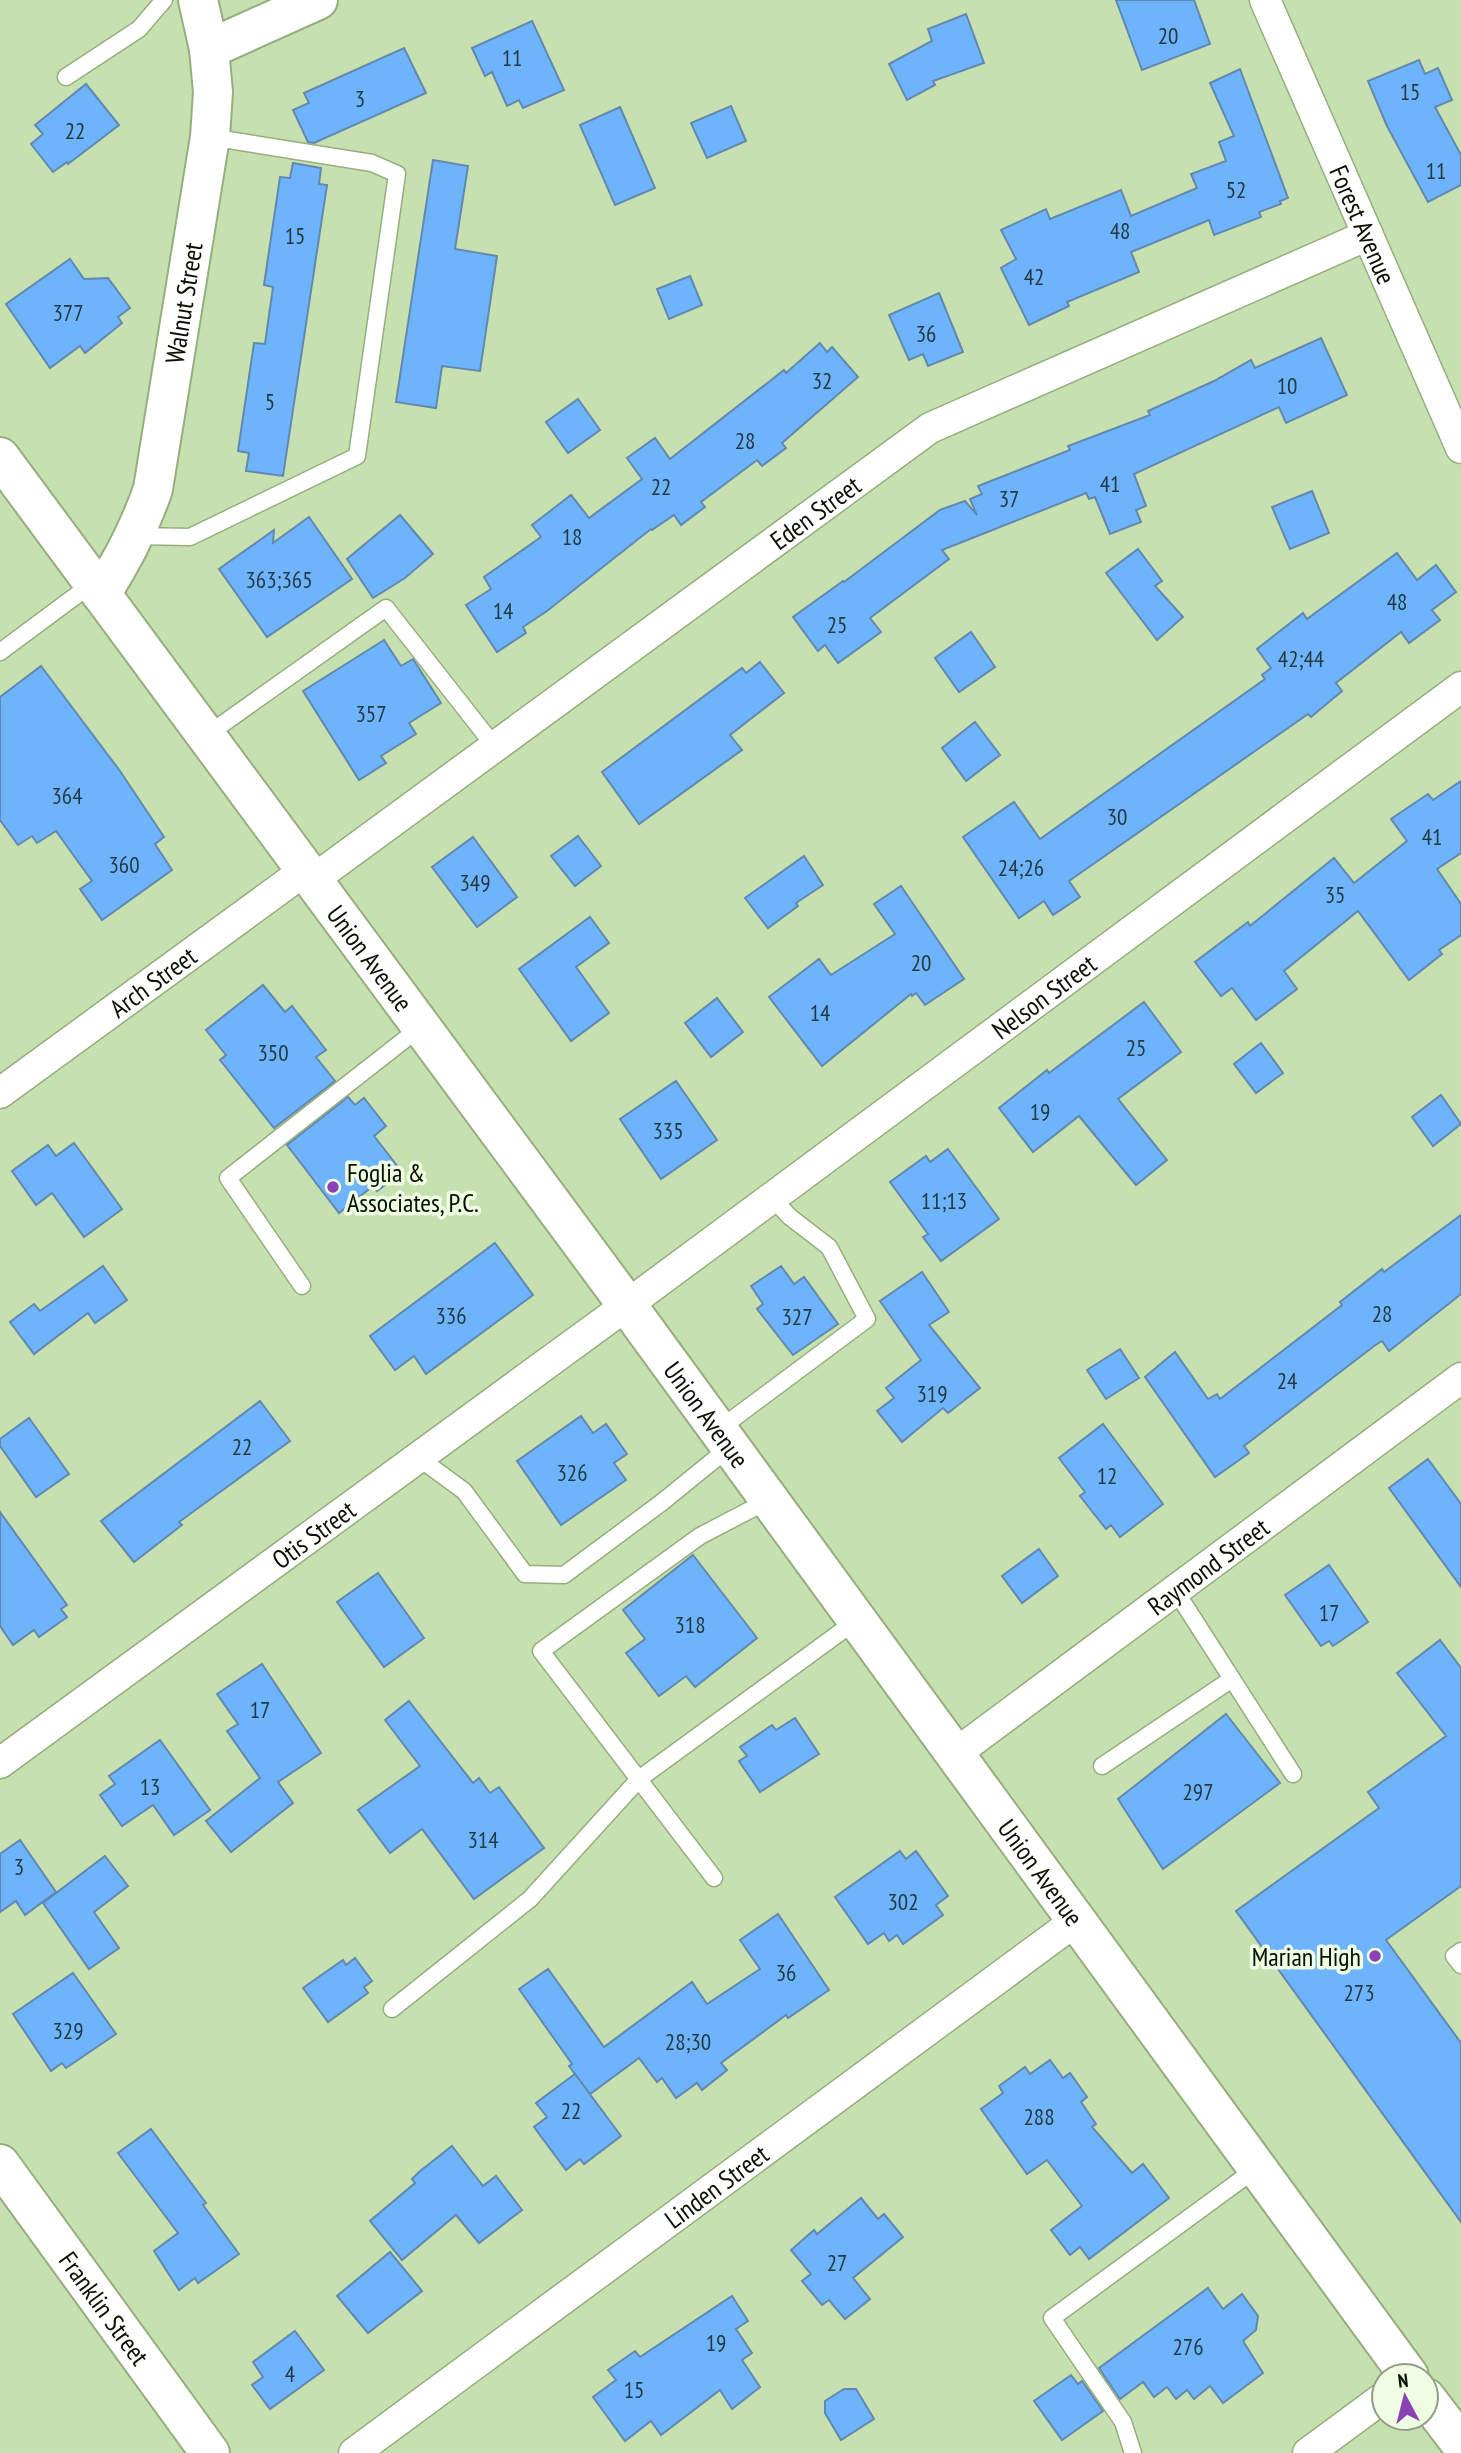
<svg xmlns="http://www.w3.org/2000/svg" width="1461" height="2453" font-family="'PT Sans Narrow',sans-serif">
	<rect width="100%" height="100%" fill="#c6e1af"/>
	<!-- building -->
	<g fill="#6eb4fd" stroke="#6388af" stroke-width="2">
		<polygon points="1116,0 1194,0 1210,44 1142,70"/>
		<polygon points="966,14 984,63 933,81 935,85 907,100 889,64 932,41 928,29"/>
		<polygon points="532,21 564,90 523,108 519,100 507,106 492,72 485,76 472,48"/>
		<polygon points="404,48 426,93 314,143 308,142 293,110 309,103 304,93"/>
		<polygon points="1419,60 1425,74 1438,68 1452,100 1435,107 1461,155 1461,185 1428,202 1387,126 1368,81"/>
		<polygon points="1240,69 1288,198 1280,201 1281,204 1259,212 1261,217 1214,235 1209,220 1131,252 1139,272 1067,302 1069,306 1029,325 1001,268 1016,259 1001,230 1046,209 1050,219 1121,190 1131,216 1197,188 1191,174 1226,161 1219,142 1234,136 1210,83"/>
		<polygon points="86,84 119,125 68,164 67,162 53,172 31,144 43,134 35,125"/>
		<polygon points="731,106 746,141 707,158 691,123"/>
		<polygon points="620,107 655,188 615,205 580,125"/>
		<polygon points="433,160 468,166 455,249 497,256 480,371 442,366 436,408 396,402"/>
		<polygon points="293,163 321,168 319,184 327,185 283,476 246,471 249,453 238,451 254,343 265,344 273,287 264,285 280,177 290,178"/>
		<polygon points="70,259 84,279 108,278 130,308 118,317 122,323 85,353 80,346 50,368 6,304"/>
		<polygon points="690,276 702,305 669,319 657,289"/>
		<polygon points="939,293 963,352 928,366 923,354 909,360 889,315"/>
		<polygon points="1321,338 1347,395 1286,423 1279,407 1134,474 1146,506 1136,510 1141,522 1110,534 1095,497 1089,499 1086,493 942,550 949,559 870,618 881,632 838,663 825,645 818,651 793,617 843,581 844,582 940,510 965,501 977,515 970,499 982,494 978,486 1070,450 1068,446 1150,415 1148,411 1214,381 1251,360 1255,368"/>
		<polygon points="820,343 827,352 832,347 858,377 782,443 786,448 762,466 757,460 701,502 705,507 681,525 674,515 652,530 651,529 547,611 523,627 526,633 497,652 466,605 491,589 484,577 541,537 532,525 571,495 589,518 642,479 627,458 655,438 670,459 784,370 786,373"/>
		<polygon points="578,399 600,430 568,453 546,422"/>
		<polygon points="1312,491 1329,533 1290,549 1272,507"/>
		<polygon points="400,515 433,554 405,578 373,598 347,559"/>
		<polygon points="309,517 352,579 267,637 219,569 274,530 273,543"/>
		<polygon points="1138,549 1162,581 1155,586 1183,617 1157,640 1106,573"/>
		<polygon points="1397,553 1417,580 1436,565 1456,592 1432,610 1440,620 1409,643 1401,632 1336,683 1342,691 1311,717 1308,714 1069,881 1080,897 1053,915 1044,901 1019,918 963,837 1014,802 1040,839 1265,679 1262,675 1271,668 1257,649 1303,613 1307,619"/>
		<polygon points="971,632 995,667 959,692 935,658"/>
		<polygon points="384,640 401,666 413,659 441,703 409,723 416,734 381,756 386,763 359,780 303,691"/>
		<polygon points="760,662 784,693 730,735 742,750 639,824 602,772 742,668 746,673"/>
		<polygon points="41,666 120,771 164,837 155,844 172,870 102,920 80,889 92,881 56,831 37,843 32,836 18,845 0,820 0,697"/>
		<polygon points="975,722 1000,755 966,781 942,748"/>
		<polygon points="1461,781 1461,853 1437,869 1461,904 1461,935 1439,950 1442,954 1409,980 1358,911 1284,971 1297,989 1256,1020 1232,988 1221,996 1195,962 1248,922 1250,926 1334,858 1354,883 1407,841 1391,819 1428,794 1433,800"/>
		<polygon points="578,836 601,866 575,886 551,856"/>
		<polygon points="473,837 517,897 477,927 432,867"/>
		<polygon points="804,856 823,885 796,903 798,906 768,928 745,898"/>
		<polygon points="901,886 964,979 925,1005 916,993 912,996 911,994 822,1066 769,997 819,959 831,975 895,934 874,904"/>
		<polygon points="590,917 609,943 576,967 609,1013 571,1041 519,969"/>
		<polygon points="263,985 285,1012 292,1006 326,1050 316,1057 335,1081 274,1128 220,1060 226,1055 206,1030"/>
		<polygon points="717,998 743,1032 711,1057 685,1023"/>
		<polygon points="1144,1002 1181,1052 1118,1099 1167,1160 1136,1185 1079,1116 1033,1152 999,1108 1047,1070 1049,1073"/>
		<polygon points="1261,1043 1283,1073 1256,1093 1234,1064"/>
		<polygon points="676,1081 717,1140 661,1179 620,1119"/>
		<polygon points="1441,1095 1461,1124 1433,1146 1412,1117"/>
		<polygon points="348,1097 355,1105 364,1098 386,1126 374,1136 402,1172 377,1191 373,1186 339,1213 287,1145"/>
		<polygon points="74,1143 122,1209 84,1237 52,1193 36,1205 12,1171 48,1145 56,1156"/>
		<polygon points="948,1149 999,1219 941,1261 923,1237 928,1234 890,1182 926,1156 930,1162"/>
		<polygon points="1461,1215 1461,1294 1389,1351 1382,1341 1374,1346 1244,1446 1249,1453 1215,1477 1145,1377 1175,1352 1208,1399 1217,1394 1220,1399 1342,1305 1340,1302 1382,1269 1384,1272"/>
		<polygon points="495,1243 533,1295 426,1374 414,1356 395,1370 370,1336"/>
		<polygon points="103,1266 127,1300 95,1323 88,1313 34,1354 10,1322 34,1304 40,1311"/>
		<polygon points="781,1266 794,1284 804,1277 838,1324 793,1355 757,1309 763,1304 751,1286"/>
		<polygon points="922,1272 949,1312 929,1325 980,1388 948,1413 943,1408 902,1442 877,1411 894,1398 886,1388 921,1360 880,1301"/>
		<polygon points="1120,1349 1139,1378 1106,1399 1087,1370"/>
		<polygon points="260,1401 290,1441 179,1522 182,1525 134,1562 101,1521"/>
		<polygon points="581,1416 593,1433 606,1424 627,1454 614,1463 626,1480 561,1525 517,1461"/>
		<polygon points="29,1418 69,1474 36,1497 0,1446 0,1439"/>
		<polygon points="1103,1424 1163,1504 1120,1537 1111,1525 1106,1529 1080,1496 1085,1492 1059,1458"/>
		<polygon points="1428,1459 1461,1504 1461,1587 1389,1488"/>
		<polygon points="0,1512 67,1605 61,1609 67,1617 39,1637 34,1630 13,1645 0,1626"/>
		<polygon points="1039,1549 1058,1576 1022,1603 1002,1576"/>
		<polygon points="693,1555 757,1638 695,1687 686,1676 659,1696 626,1653 645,1639 623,1610"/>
		<polygon points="1329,1565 1368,1622 1333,1646 1329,1641 1321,1646 1285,1595"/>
		<polygon points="378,1573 424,1638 384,1667 337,1602"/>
		<polygon points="1440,1640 1461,1668 1461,1886 1386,1940 1461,2043 1461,2222 1236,1911 1379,1808 1368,1792 1446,1736 1397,1673"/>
		<polygon points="262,1664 321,1753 278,1782 293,1803 231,1852 206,1821 260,1778 227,1731 238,1724 217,1694"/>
		<polygon points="409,1701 473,1783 479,1778 490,1793 499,1787 544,1848 474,1899 422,1829 390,1853 358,1810 420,1766 385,1720"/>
		<polygon points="1226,1714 1280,1783 1163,1869 1118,1799"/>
		<polygon points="795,1718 819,1754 760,1792 739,1761 747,1756 740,1747 772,1725 776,1730"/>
		<polygon points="160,1740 210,1810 174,1835 153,1805 122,1826 100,1795 115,1784 109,1776"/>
		<polygon points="20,1840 56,1892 25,1915 16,1901 0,1912 0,1854"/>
		<polygon points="900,1851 906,1859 916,1851 948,1896 936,1905 943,1915 903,1944 897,1935 889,1941 884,1933 868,1944 835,1897"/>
		<polygon points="105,1856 128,1886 94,1912 119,1948 89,1969 43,1903"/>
		<polygon points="778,1914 829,1990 788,2018 786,2015 721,2063 727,2070 702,2090 697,2083 676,2098 662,2078 657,2082 639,2058 590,2094 569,2066 572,2064 519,1989 548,1969 604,2047 692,1982 707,2004 760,1969 740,1940"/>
		<polygon points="355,1958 372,1981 364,1987 368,1993 328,2022 303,1988 343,1960 346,1965"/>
		<polygon points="73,1973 116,2034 66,2068 62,2063 51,2071 13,2014"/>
		<polygon points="1050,2060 1063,2078 1070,2073 1087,2097 1081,2102 1096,2124 1092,2127 1132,2173 1143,2164 1169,2198 1089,2259 1080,2247 1070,2255 1051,2230 1082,2206 1047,2160 1027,2174 981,2109 1003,2093 999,2086 1025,2067 1030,2074"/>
		<polygon points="575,2074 621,2136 584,2164 580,2159 566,2170 534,2127 547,2117 536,2103"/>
		<polygon points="151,2129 206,2203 203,2205 239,2254 198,2283 195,2278 179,2290 154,2251 178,2233 118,2153"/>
		<polygon points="452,2146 483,2186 496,2176 522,2210 479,2243 456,2215 402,2260 370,2221 415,2183 412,2179 419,2172"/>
		<polygon points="861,2198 878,2219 884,2214 903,2237 853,2278 870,2299 845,2319 829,2300 822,2305 802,2281 811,2274 791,2250 814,2230 817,2234"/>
		<polygon points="390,2252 422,2291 368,2333 337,2296"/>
		<polygon points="1208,2288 1223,2309 1242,2294 1258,2316 1256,2330 1243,2341 1263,2373 1223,2403 1210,2386 1194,2399 1187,2390 1176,2399 1167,2387 1154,2397 1143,2382 1120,2399 1099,2368"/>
		<polygon points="732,2296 748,2321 736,2329 752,2353 742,2360 760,2387 732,2409 720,2390 661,2435 651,2421 625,2441 593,2397 616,2380 608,2370 635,2351 640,2357"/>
		<polygon points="295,2331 324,2370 270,2409 252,2385 263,2377 253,2362"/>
		<polygon points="1071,2375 1078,2384 1082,2381 1103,2411 1062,2440 1034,2401"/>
		<polygon points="844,2389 856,2389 874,2419 841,2440 825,2413 825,2401"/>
	</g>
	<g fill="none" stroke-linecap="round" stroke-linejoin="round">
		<!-- service casing -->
		<g stroke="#95ae7e" stroke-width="19">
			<g id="service">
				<polyline points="66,77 139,29 164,0"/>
				<polyline points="135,536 190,537 357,456 397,174 372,163 210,137"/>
				<polyline points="0,652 93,583"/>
				<polyline points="207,735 386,608 495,747"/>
				<polyline points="302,1286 228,1178 422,1026"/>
				<polyline points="718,1430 867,1319 829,1247 790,1217 772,1198"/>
				<polyline points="419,1458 464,1491 525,1574 564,1575 661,1503 730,1447"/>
				<polyline points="1175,1590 1293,1774"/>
				<polyline points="1102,1766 1232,1679"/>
				<polyline points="714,1878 541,1651 700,1536 769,1500"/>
				<polyline points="1461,1951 1454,1956 1461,1965"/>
				<polyline points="392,2009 530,1899 639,1779 857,1620"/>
				<polyline points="1133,2453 1123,2422 1052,2318 1257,2168"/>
			</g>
		</g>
		<!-- minor casing -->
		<g stroke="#95ae7e" stroke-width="33">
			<g id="minor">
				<path id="s1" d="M1265,0l196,448"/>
				<path id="s2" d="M314,879l616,-451 438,-193"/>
				<path id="s3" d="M0,1093l307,-224"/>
				<path id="s4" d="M955,1754l506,-376"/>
				<path id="s5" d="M0,1763l627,-458 834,-618"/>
				<path id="s6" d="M354,2453l723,-533"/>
				<polyline points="1308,2453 1384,2397"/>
			</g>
		</g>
		<!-- tertiary casing -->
		<g stroke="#95ae7e" stroke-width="42">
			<g id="tertiary">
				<polyline points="209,49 318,0"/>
				<path id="s7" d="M101,594c22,-34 39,-67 52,-105l57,-352 3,-45 -4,-43 -11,-49"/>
				<path id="s8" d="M0,2164l210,289"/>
			</g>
		</g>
		<!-- secondary casing -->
		<g stroke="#95ae7e" stroke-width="42">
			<g id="secondary">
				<path id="s9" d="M0,457l627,848 782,1071"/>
				<polyline points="1426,2398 1461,2444"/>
			</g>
		</g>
		<!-- service -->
		<use href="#service" stroke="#fff" stroke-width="16"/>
		<!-- minor -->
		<use href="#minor" stroke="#fff" stroke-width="30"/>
		<!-- tertiary -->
		<use href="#tertiary" stroke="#fff" stroke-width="38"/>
		<!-- secondary -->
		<use href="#secondary" stroke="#fff" stroke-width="38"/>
	</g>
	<!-- markers -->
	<g fill="#8a42b4" stroke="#effde3" stroke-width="2.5">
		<circle cx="333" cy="1187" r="7"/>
		<circle cx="1375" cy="1956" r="7"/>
	</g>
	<g text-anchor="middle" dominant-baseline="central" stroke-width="7" stroke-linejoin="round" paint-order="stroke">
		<!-- number labels -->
		<g font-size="23" fill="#223941">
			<text x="1168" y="35">20</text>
			<text x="512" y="57">11</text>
			<text x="1410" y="91">15</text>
			<text x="360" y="98">3</text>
			<text x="75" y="130">22</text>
			<text x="1436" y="170">11</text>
			<text x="1236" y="189">52</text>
			<text x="1120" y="230">48</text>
			<text x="295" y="235">15</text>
			<text x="1034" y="276">42</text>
			<text x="68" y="312">377</text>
			<text x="926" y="333">36</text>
			<text x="822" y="380">32</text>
			<text x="1287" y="385">10</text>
			<text x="270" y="401">5</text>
			<text x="745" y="440">28</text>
			<text x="1110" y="483">41</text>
			<text x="661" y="486">22</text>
			<text x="1009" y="498">37</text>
			<text x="572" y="536">18</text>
			<text x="279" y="579">363;365</text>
			<text x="1397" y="601">48</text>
			<text x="503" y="610">14</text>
			<text x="837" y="624">25</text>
			<text x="1301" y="658">42;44</text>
			<text x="371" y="713">357</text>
			<text x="67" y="795">364</text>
			<text x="1117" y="816">30</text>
			<text x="1432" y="836">41</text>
			<text x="124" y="864">360</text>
			<text x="1021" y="867">24;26</text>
			<text x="475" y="882">349</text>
			<text x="1335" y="894">35</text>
			<text x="921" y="962">20</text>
			<text x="820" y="1012">14</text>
			<text x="1136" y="1047">25</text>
			<text x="273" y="1052">350</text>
			<text x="1040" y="1111">19</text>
			<text x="668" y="1130">335</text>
			<text x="944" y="1200">11;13</text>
			<text x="1382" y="1313">28</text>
			<text x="451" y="1315">336</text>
			<text x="797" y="1316">327</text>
			<text x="1287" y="1380">24</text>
			<text x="932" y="1393">319</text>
			<text x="242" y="1446">22</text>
			<text x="572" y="1472">326</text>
			<text x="1107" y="1475">12</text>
			<text x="1329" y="1612">17</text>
			<text x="690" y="1624">318</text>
			<text x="260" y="1709">17</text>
			<text x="150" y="1786">13</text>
			<text x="1198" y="1791">297</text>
			<text x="483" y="1839">314</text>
			<text x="19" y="1866">3</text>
			<text x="903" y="1901">302</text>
			<text x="786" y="1972">36</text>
			<text x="1359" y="1992">273</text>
			<text x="68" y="2030">329</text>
			<text x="688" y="2041">28;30</text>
			<text x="571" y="2110">22</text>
			<text x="1039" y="2116">288</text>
			<text x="837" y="2262">27</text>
			<text x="716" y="2342">19</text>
			<text x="1188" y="2346">276</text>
			<text x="290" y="2373">4</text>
			<text x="634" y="2389">15</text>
		</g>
		<!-- street labels -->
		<g font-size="26" fill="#081002" stroke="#effde3">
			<text stroke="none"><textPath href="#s1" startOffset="245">Forest Avenue</textPath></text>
			<text stroke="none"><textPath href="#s7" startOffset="306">Walnut Street</textPath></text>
			<text stroke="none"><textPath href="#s2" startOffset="621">Eden Street</textPath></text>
			<text stroke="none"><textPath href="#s9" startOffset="623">Union Avenue</textPath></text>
			<text stroke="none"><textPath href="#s3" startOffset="189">Arch Street</textPath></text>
			<text stroke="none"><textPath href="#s5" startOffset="1295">Nelson Street</textPath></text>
			<text stroke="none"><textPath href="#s9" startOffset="1190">Union Avenue</textPath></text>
			<text stroke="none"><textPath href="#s5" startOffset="388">Otis Street</textPath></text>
			<text stroke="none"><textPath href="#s4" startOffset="315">Raymond Street</textPath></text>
			<text stroke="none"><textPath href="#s9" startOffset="1757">Union Avenue</textPath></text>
			<text stroke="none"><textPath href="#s6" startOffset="450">Linden Street</textPath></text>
			<text stroke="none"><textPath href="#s8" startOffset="178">Franklin Street</textPath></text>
		</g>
		<!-- poi labels -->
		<g font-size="26" fill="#081002" stroke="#effde3" text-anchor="start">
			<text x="347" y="1172">Foglia &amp;<tspan x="347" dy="30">Associates, P.C.</tspan></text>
			<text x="1361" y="1956" text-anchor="end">Marian High</text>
		</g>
	</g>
	<!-- north arrow -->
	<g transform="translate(1405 2397) rotate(353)"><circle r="33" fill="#effde3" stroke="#939e89" stroke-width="2"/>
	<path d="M0-5L12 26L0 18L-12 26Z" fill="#8a42b4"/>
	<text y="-10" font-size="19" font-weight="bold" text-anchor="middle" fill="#081002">N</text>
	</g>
</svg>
